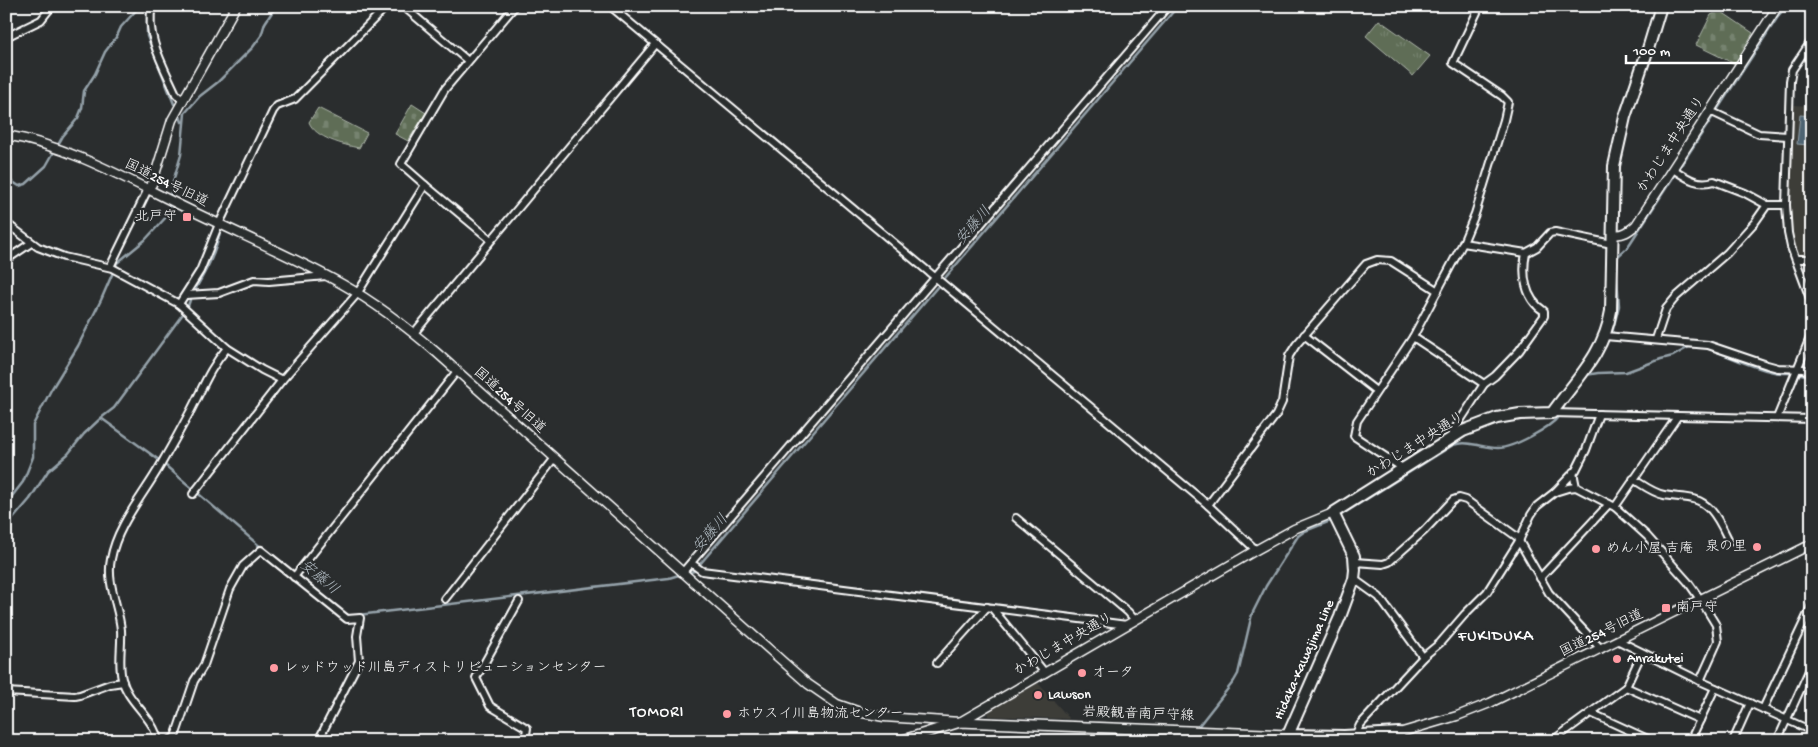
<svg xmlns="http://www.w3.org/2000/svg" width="1818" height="747" font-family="'Gochi Hand','Klee One',sans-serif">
	<defs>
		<pattern id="grass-tufts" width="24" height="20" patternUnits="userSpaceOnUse" patternTransform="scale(1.25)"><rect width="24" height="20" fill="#5e6d56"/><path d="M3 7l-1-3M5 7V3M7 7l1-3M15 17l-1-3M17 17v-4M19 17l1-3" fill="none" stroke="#76836f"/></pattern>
		<pattern id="cemetery-stones" width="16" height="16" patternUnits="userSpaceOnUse" patternTransform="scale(1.25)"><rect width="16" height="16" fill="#5e6d56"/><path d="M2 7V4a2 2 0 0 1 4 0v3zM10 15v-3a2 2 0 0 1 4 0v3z" fill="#76836f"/></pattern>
	</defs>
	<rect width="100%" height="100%" fill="#2a2d2e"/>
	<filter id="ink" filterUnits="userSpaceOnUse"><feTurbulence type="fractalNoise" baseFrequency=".02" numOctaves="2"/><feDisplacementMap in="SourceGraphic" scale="10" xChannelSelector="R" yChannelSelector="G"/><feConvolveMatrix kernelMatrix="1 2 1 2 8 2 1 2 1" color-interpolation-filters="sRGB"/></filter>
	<g filter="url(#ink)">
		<!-- built -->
		<g fill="#3d3d39">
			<polygon points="1792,105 1812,106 1812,256 1797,255 1792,241 1791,220"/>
			<polygon points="1038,683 1069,718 1068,719 988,716 989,710"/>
		</g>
		<!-- grass -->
		<polygon fill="url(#grass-tufts)" stroke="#aeb6aa" points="1379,20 1430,56 1413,76 1366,36"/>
		<!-- cemetery -->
		<g fill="url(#cemetery-stones)" stroke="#aeb6aa">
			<polygon points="1719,10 1753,33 1735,64 1696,45 1711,15"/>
			<polygon points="412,104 426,113 408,141 395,134"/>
			<path d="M318,108l49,25 -8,15c-15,-3 -44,-10 -50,-26z"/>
		</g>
		<!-- water -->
		<polygon fill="#4e6472" stroke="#95a2aa" points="1800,115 1812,116 1809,145 1797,144"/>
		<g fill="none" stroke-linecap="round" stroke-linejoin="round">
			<!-- stream -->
			<g stroke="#95a2aa" stroke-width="2.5">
				<polyline points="147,6 147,36 174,104"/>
				<polyline points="180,116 182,122"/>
				<polyline points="6,182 10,180 19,186 26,184 46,166 63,136 78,118 82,108 84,91 95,74 105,52 117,36 121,27 140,6"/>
				<polyline points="226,218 234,200"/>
				<polyline points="1616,262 1617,257 1627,248 1785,6"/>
				<path d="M195,290c10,-18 21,-37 25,-58"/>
				<polyline points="188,306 190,300"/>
				<path d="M1716,351c16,7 48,21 65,22 11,0 20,-1 31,5"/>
				<polyline points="1599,357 1612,333 1619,306 1617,277"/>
				<polyline points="1586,375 1598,373 1626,372 1661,359 1673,356 1689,347 1694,347"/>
				<polyline points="101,418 159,460 263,549"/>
				<polyline points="6,504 23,482 33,457 33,425 51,390 78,346 101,300 117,263 145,240 168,215 172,185 181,155 185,113 200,96 218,82 253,47 261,36 265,23 276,6"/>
				<path d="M1338,517l115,-72c16,-5 29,3 45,3 15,0 52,-20 61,-32 3,-4 4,-9 7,-14"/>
				<polyline points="6,527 30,499 48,471 68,454 84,434 101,418 114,408 182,315"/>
				<polyline points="687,573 694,571 1178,6"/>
				<polyline points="358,615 669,578 682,574"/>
				<polyline points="1197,728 1234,681 1238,674 1252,614 1266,586 1298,536 1305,531 1333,520"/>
				<polyline points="1183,741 1191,734"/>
			</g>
			<!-- minor casing -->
			<g stroke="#fff" stroke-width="10">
				<g id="minor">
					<path d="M152,6c-7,30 12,61 24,88l6,6"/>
					<polyline points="403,6 468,61"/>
					<polyline points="610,6 1208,505 1256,550"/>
					<polyline points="6,37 41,20 52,6"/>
					<polyline points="1812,40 1792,70 1790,81 1786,205 1788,233 1791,247 1812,304"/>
					<polyline points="1710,111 1759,134 1788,136"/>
					<path d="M1673,169c14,9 24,17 41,12l31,12 22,12h19"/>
					<polyline points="425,185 491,240"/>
					<polyline points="6,223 38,247 64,257 112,268 179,304 227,348 262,370 282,380"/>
					<polyline points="1463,243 1526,253"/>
					<polyline points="1796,259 1812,259"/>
					<polyline points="6,260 31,243"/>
					<polyline points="110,267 148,189"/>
					<polyline points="186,295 219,293 254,280 269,281 326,276"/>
					<polyline points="179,304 200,271 219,224 273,111 277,106 295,99 387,6"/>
					<polyline points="414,333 655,44"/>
					<polyline points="1304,335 1376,391"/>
					<polyline points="1605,336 1708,345 1767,365 1778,368 1803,369 1812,373"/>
					<polyline points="1413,337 1484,384"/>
					<polyline points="1656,339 1666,309 1676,297 1727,253 1755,222 1767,205"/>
					<polyline points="1552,413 1812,419"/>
					<polyline points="1777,418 1812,333"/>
					<path d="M1451,439l1,-6 32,-49 11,-8 24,-25 25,-35v-5c-20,-12 -22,-38 -18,-58l11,-6 13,-14 5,-1 57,12"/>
					<polyline points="1403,471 1401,467 1354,436 1357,421 1413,337 1463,243 1475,214 1504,120 1508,102 1502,96 1453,63 1480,6"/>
					<polyline points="1573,472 1576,487"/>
					<path d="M1633,479c10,6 20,14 31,16 19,4 32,-1 47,15 8,9 13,21 18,31"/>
					<polyline points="1555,492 1576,470 1586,450 1599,414"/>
					<polyline points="193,494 282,380 357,294 425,185 401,164 445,89 515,6"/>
					<polyline points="1208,505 1276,415 1282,402 1289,356 1296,345 1366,264 1377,260 1391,261 1438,291"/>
					<polyline points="1615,507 1677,417"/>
					<polyline points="1016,518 1128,612 1135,620"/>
					<polyline points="1519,541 1549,593 1601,649"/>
					<polyline points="1805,547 1812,554"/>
					<polyline points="1355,562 1383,564 1389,562 1424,531 1453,500 1459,498 1466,500 1520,539"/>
					<polyline points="691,563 702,571 1127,625"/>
					<polyline points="682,573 1168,6"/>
					<polyline points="294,577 457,371"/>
					<polyline points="1540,578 1609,504"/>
					<polyline points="1354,579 1379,597 1423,657"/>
					<polyline points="445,599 555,458"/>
					<polyline points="519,601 476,678 490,706 527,728 525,741"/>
					<polyline points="992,608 1045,673"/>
					<polyline points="1617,640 1700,681 1812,731"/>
					<polyline points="937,663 987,607"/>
					<polyline points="1626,687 1700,720"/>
					<polyline points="6,692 75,696 80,695 110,684 123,682"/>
					<polyline points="1763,709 1812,605"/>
					<polyline points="1591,713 1652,741"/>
					<polyline points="1355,736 1360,725 1423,657 1440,643 1465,614 1487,592 1519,541 1531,515 1537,506 1555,492 1568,488 1576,487 1615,507 1647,536 1688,582 1700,599 1716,625 1718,641 1700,681"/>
					<path d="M158,741c-4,-24 -30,-38 -36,-62 -4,-16 0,-32 -1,-49 -2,-23 -15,-47 -10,-71 6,-34 32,-63 49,-93 11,-19 21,-37 31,-56 12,-23 19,-42 36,-62"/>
					<polyline points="169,741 175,737 194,681 204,665 230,589 243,566 261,550 347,619 360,618 357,636 359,661 318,741"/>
					<polyline points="1552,741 1626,687 1642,653"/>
					<polyline points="1690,741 1715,688"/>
					<polyline points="1733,741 1750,703"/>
					<polyline points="1777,741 1812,664"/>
				</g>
			</g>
			<!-- tertiary casing -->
			<g stroke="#fff" stroke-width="11">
				<g id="tertiary">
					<path d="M6,135c64,11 124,46 182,74 51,25 104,47 154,75 34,19 65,43 95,69l371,331 29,20 26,9 21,4 76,5 296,-172 38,-21 39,-16"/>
					<polyline points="148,189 152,184 172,120 236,6"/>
					<path d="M1613,234c10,2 16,-3 23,-9l142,-219"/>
					<polyline points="1399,733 1457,716 1490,703 1812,544"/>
				</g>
			</g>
			<!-- secondary casing -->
			<g stroke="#fff" stroke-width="12">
				<polyline id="secondary" points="900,741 960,722 1288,735"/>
			</g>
			<!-- primary casing -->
			<g stroke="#fff" stroke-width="14">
				<path id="primary" d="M1399,741v-8l-55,3 -56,-1 52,-118 14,-38 1,-9 -1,-14 -21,-43 130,-82 34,-13 23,-4 32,-1c24,-34 52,-59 59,-102l3,-145 11,-49 23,-68 13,-43"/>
			</g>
			<!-- minor -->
			<use href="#minor" stroke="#2a2d2e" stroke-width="6"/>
			<!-- tertiary -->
			<use href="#tertiary" stroke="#2a2d2e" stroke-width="8"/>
			<!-- secondary -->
			<use href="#secondary" stroke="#2a2d2e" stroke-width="9"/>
			<!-- primary -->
			<use href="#primary" stroke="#2a2d2e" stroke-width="10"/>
		</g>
	</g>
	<!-- markers -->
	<g fill="#ff9aa2" stroke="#2a2d2e" stroke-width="2">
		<rect x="182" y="212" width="10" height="10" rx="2.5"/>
		<circle cx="1757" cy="547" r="5"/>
		<circle cx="1596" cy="549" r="5"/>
		<rect x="1661" y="603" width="10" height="10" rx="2.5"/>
		<circle cx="1617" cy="659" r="5"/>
		<circle cx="274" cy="668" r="5"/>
		<circle cx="1082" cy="673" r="5"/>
		<circle cx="1038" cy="695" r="5"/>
		<circle cx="727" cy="714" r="5"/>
	</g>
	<g text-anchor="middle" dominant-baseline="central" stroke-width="4.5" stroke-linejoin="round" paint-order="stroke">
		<!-- street labels -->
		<g font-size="14" fill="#fff" stroke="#2a2d2e">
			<text transform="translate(1672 145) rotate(-57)">かわじま中央通り</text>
			<text transform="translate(166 184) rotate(26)">国道254号旧道</text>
			<text transform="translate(509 401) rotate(42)">国道254号旧道</text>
			<text transform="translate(1416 446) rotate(-32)">かわじま中央通り</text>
			<text transform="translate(1602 634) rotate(-26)">国道254号旧道</text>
			<text transform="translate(1064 645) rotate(-30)">かわじま中央通り</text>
			<text transform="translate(1305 660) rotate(-66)">Hidaka-Kawajima Line</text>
			<text transform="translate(1138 715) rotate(2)">岩殿観音南戸守線</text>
		</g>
		<!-- poi labels -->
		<g font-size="14" fill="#fff" stroke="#2a2d2e" text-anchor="start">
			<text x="177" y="217" text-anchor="end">北戸守</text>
			<text x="1747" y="547" text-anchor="end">泉の里</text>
			<text x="1606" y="549">めん小屋 吉庵</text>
			<text x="1676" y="608">南戸守</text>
			<text x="1627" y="659">Anrakutei</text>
			<text x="284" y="668">レッドウッド川島ディストリビューションセンター</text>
			<text x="1092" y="673">オータ</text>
			<text x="1048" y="695">Lawson</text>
			<text x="737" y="714">ホウスイ川島物流センター</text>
		</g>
		<!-- water labels -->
		<g font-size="15" font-style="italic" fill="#afb9c0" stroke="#2a2d2e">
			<text transform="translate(974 226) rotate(-49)">安藤川</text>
			<text transform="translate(711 534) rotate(-49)">安藤川</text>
			<text transform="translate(319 578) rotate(40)">安藤川</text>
		</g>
		<!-- quarter labels -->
		<g font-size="16" letter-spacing="1" fill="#fff" stroke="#2a2d2e">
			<text x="1496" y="637">FUKIDUKA</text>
			<text x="657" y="713">TOMORI</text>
		</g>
	</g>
	<!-- margin -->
	<rect width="1818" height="747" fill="none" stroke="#2a2d2e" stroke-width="25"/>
	<rect x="12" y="12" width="1793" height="722" fill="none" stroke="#fff" stroke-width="2" filter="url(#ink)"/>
	<!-- scale -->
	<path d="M1626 55v8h115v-8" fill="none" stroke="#ffffff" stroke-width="2.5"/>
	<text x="1633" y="55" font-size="15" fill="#ffffff" stroke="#2a2d2e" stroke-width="4" paint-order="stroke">100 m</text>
</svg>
